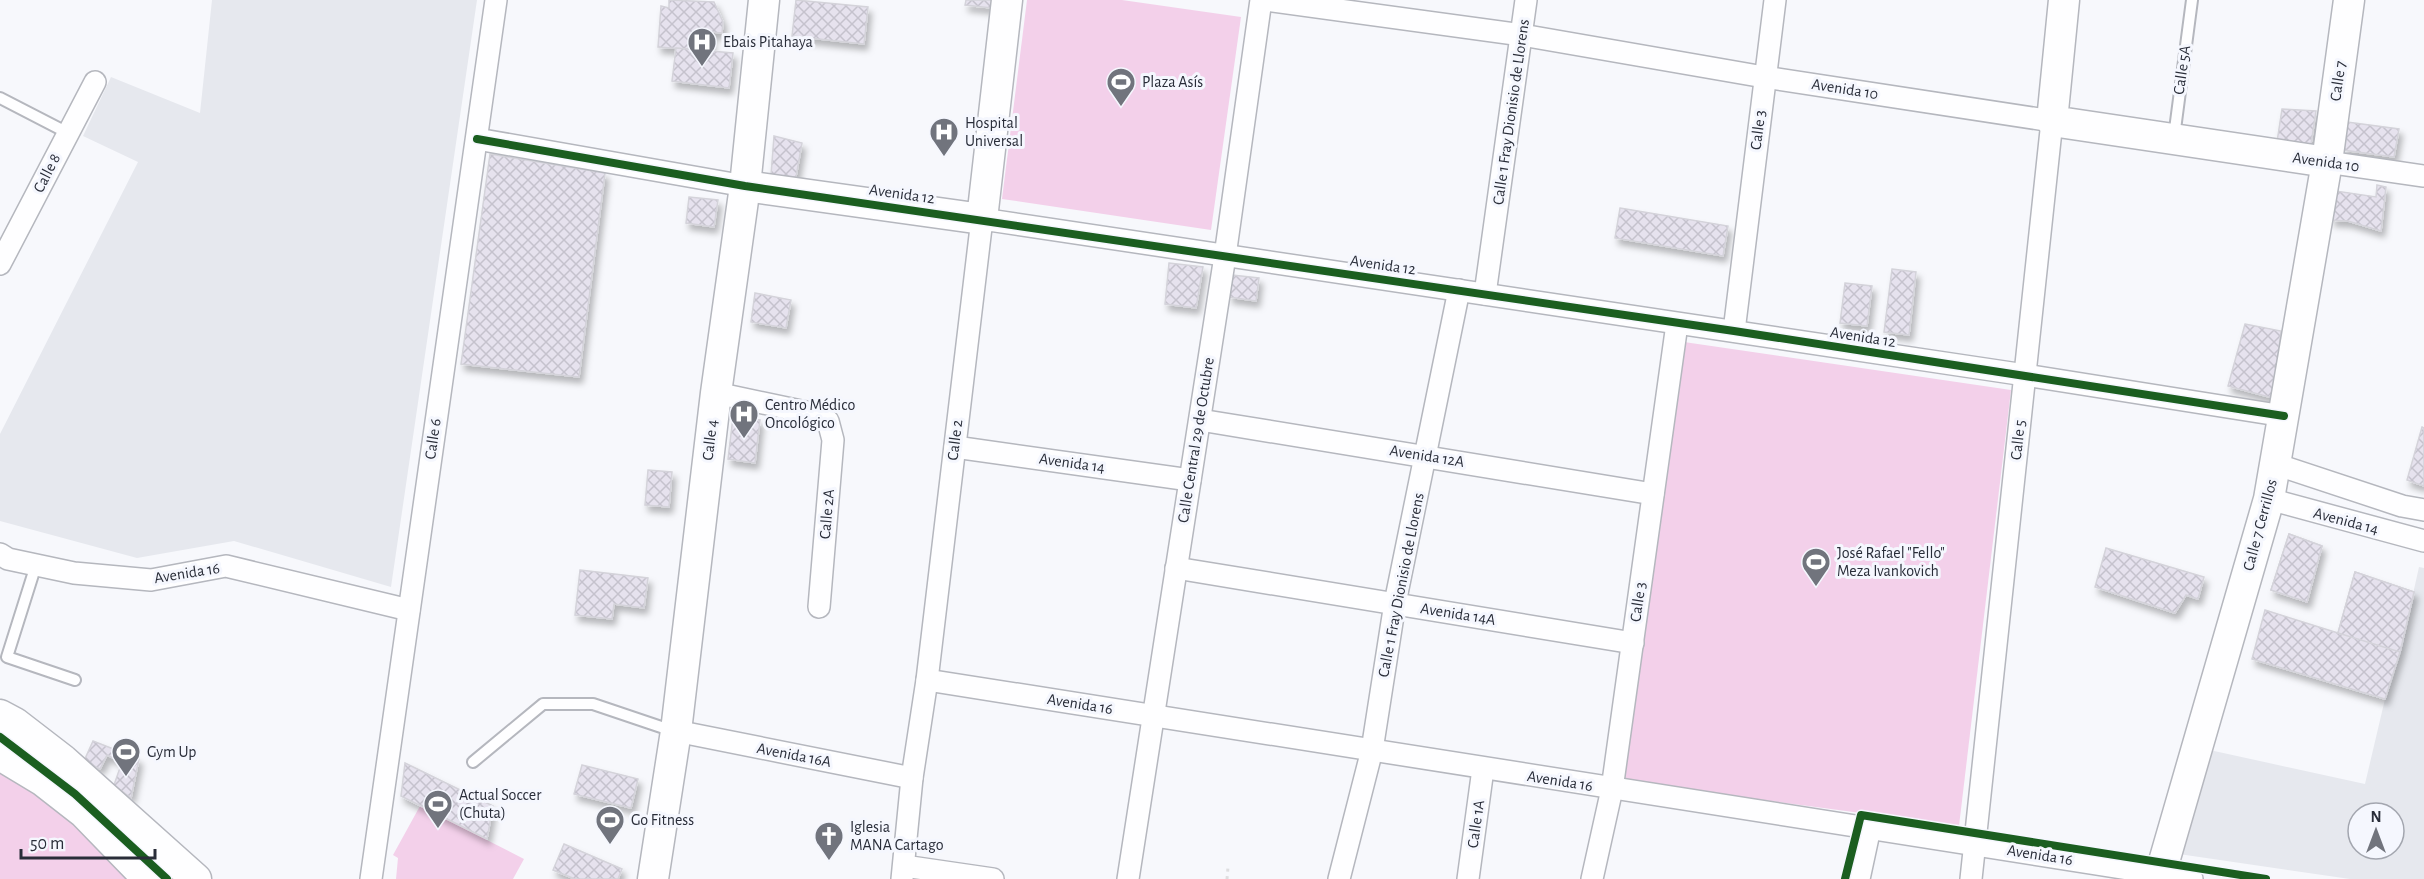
<svg xmlns="http://www.w3.org/2000/svg" width="2424" height="879" font-family="'Alegreya Sans',sans-serif">
	<defs>
		<pattern id="building-cross-hatch" width="8" height="8" patternUnits="userSpaceOnUse" patternTransform="scale(1.5)"><rect width="8" height="8" fill="#e6e2ee"/><path d="M0 0l8 8M0 8l8-8" fill="none" stroke="#c5c2cd"/></pattern>
		<filter id="shadow"><feDropShadow dx="3.5" dy="6" stdDeviation="3" flood-color="#0004"/></filter>
	</defs>
	<rect width="100%" height="100%" fill="#f7f8fc"/>
	<!-- built -->
	<g fill="#e6e8ee" fill-rule="evenodd">
		<polygon points="212,0 477,0 391,587 234,541 137,558 0,521 0,434 138,162 83,136 111,77 200,113"/>
		<path d="M2419,567l5,1v311h-74l-178,-26 33,-104 160,35 20,-85 15,-47zM2358,813h36v36h-36z"/>
	</g>
	<!-- garden -->
	<g fill="#f3d0ea">
		<polygon points="1027,0 1122,0 1241,17 1211,230 1002,199"/>
		<polygon points="1684,342 2011,390 1959,826 1621,781"/>
		<polygon points="0,771 53,807 135,879 0,879"/>
		<polygon points="420,806 524,859 513,879 396,879 398,858 393,855"/>
	</g>
	<!-- building -->
	<g fill="url(#building-cross-hatch)" stroke="#d4d3da" stroke-width="1.5" filter="url(#shadow)">
		<polygon points="669,0 714,2 723,22 722,33 712,32 711,51 658,47 661,6 669,8"/>
		<polygon points="796,0 868,7 864,44 792,36"/>
		<polygon points="966,0 993,0 992,8 965,5"/>
		<polygon points="676,48 733,53 729,88 672,81"/>
		<polygon points="2282,109 2316,111 2311,144 2277,142"/>
		<polygon points="2347,122 2399,129 2394,157 2343,150"/>
		<polygon points="774,136 802,143 796,177 771,175"/>
		<polygon points="490,154 605,173 579,377 461,364"/>
		<polygon points="2377,185 2386,187 2381,231 2348,221 2331,220 2336,191 2376,197"/>
		<polygon points="689,197 718,200 714,227 686,223"/>
		<polygon points="1620,208 1728,226 1723,256 1615,238"/>
		<polygon points="1169,263 1203,267 1196,308 1165,304"/>
		<polygon points="1892,269 1916,272 1909,335 1884,332"/>
		<polygon points="1232,275 1259,278 1256,301 1229,297"/>
		<polygon points="1845,283 1872,286 1867,326 1840,323"/>
		<polygon points="755,293 791,300 786,328 751,322"/>
		<polygon points="2245,324 2281,331 2273,398 2228,386"/>
		<polygon points="733,417 760,420 755,463 728,459"/>
		<polygon points="2422,427 2424,428 2424,486 2407,480"/>
		<polygon points="648,470 672,472 669,507 645,505"/>
		<polygon points="2289,534 2322,546 2307,602 2271,590"/>
		<polygon points="2289,534 2322,546 2307,602 2271,590"/>
		<polygon points="2106,548 2204,577 2198,599 2186,595 2175,613 2095,587"/>
		<polygon points="580,570 648,578 644,608 614,604 612,619 575,615"/>
		<polygon points="2355,572 2414,592 2400,652 2385,699 2252,659 2265,610 2338,633"/>
		<polygon points="2355,572 2414,592 2400,652 2338,633"/>
		<polygon points="93,741 139,759 131,798 114,785 122,762 107,755 100,769 84,761"/>
		<polygon points="405,763 493,806 487,839 401,796"/>
		<polygon points="582,765 638,779 631,808 574,794"/>
		<polygon points="564,844 622,869 618,879 575,879 553,870"/>
	</g>
	<g fill="none" stroke-linecap="round" stroke-linejoin="round">
		<!-- lane casing -->
		<g stroke="#b5b7be" stroke-width="14">
			<g id="lane">
				<polyline points="0,98 68,133"/>
				<polyline points="2174,137 2192,0"/>
				<polyline points="36,565 7,657 75,680"/>
				<polyline points="473,762 543,704 593,704 673,731"/>
			</g>
		</g>
		<!-- street casing -->
		<g stroke="#b5b7be" stroke-width="24">
			<g id="street">
				<polyline points="1266,0 1522,35 1764,77 2052,121 1971,879"/>
				<polyline points="477,139 745,186"/>
				<polyline points="2327,162 2424,176"/>
				<polyline points="0,264 95,82"/>
				<polyline points="1485,294 1526,0"/>
				<polyline points="1734,331 1775,0"/>
				<polyline points="716,393 820,415 828,421 833,440 819,607"/>
				<polyline points="1200,420 1653,494"/>
				<polyline points="955,447 1190,480"/>
				<polyline points="2275,464 2402,506 2424,510"/>
				<polyline points="2269,499 2424,541"/>
				<polyline points="0,554 8,559 74,573 151,580 226,566 409,610"/>
				<polyline points="1176,568 1633,643"/>
				<polyline points="927,680 2192,879"/>
				<polyline points="676,731 912,778"/>
				<polyline points="904,866 993,879"/>
				<polyline points="371,879 496,0"/>
				<polyline points="902,879 912,778 927,680 982,219 2025,375 2284,416"/>
				<polyline points="1128,879 1225,256 1261,0"/>
				<polyline points="1339,879 1372,750 1395,603 1459,290"/>
				<polyline points="1468,879 1483,769"/>
				<polyline points="1592,879 1612,789 1677,324"/>
				<polyline points="1859,879 1870,828"/>
			</g>
		</g>
		<!-- secondary casing -->
		<g stroke="#b5b7be" stroke-width="33">
			<g id="secondary">
				<polyline points="2064,0 2052,121 2327,162"/>
				<polyline points="745,186 982,219 1007,0"/>
				<polyline points="0,715 15,723 63,760 196,879"/>
				<polyline points="0,755 43,781 84,813 148,879"/>
				<polyline points="653,879 676,731 716,393 745,186 764,0"/>
				<polyline points="2159,879 2269,499 2327,162 2349,0"/>
			</g>
		</g>
		<!-- path -->
		<polyline stroke="#dedee0" stroke-width="3" stroke-dasharray="3 4.5" stroke-linecap="butt" points="1227,879 1228,867"/>
		<!-- lane -->
		<use href="#lane" stroke="#fefeff" stroke-width="10"/>
		<!-- street -->
		<use href="#street" stroke="#fefeff" stroke-width="21"/>
		<!-- secondary -->
		<use href="#secondary" stroke="#fefeff" stroke-width="30"/>
		<!-- cycleway casing -->
		<g stroke="#f5f7fe" stroke-width="11">
			<g id="cycleway">
				<polyline points="477,139 745,186 1734,331 2284,416"/>
				<polyline points="0,737 75,794 167,879"/>
				<polyline points="1845,879 1861,815 2266,879"/>
			</g>
		</g>
		<!-- cycleway -->
		<use href="#cycleway" stroke="#1b5e20" stroke-width="8"/>
	</g>
	<!-- icons -->
	<defs>
		<g id="hospital-pin" transform="scale(1.5)"><path d="M0 17L-7.5 6A9.5 9.5 0 1 1 7.5 6Z" fill="#71747d" stroke="#f5f7fe"/><path d="M-5-5h3v3.5h4V-5h3V5h-3V1.5h-4V5h-3Z" fill="#fff"/></g>
		<g id="stadium-pin" transform="scale(1.5)"><path d="M0 17L-7.5 6A9.5 9.5 0 1 1 7.5 6Z" fill="#71747d" stroke="#f5f7fe"/><path d="M0-5a6.5 5 0 1 0 0 10a6.5 5 0 1 0 0-10ZM-3.5-1.8h7v3.6h-7Z" fill="#fff"/></g>
		<g id="church-pin" transform="scale(1.5)"><path d="M0 17L-7.5 6A9.5 9.5 0 1 1 7.5 6Z" fill="#71747d" stroke="#f5f7fe"/><path d="M-1.2-6h2.4v3.5h3.3v2.4h-3.3V6h-2.4V-.1h-3.3v-2.4h3.3Z" fill="#fff"/></g>
	</defs>
	<g fill-rule="evenodd">
		<use href="#hospital-pin" x="702" y="42"/>
		<use href="#stadium-pin" x="1121" y="82"/>
		<use href="#hospital-pin" x="944" y="132"/>
		<use href="#hospital-pin" x="744" y="414"/>
		<use href="#stadium-pin" x="1816" y="562"/>
		<use href="#stadium-pin" x="126" y="752"/>
		<use href="#stadium-pin" x="438" y="804"/>
		<use href="#stadium-pin" x="610" y="820"/>
		<use href="#church-pin" x="829" y="836"/>
	</g>
	<g text-anchor="middle" dominant-baseline="central" stroke-width="6" stroke-linejoin="round" paint-order="stroke">
		<!-- poi labels -->
		<g font-size="16" fill="#292d39" stroke="#f5f7fe" text-anchor="start">
			<text x="723" y="42">Ebais Pitahaya</text>
			<text x="1142" y="82">Plaza Asís</text>
			<text x="965" y="123">Hospital<tspan x="965" dy="18">Universal</tspan></text>
			<text x="765" y="405">Centro Médico<tspan x="765" dy="18">Oncológico</tspan></text>
			<text x="1837" y="553">José Rafael "Fello"<tspan x="1837" dy="18">Meza Ivankovich</tspan></text>
			<text x="147" y="752">Gym Up</text>
			<text x="459" y="795">Actual Soccer<tspan x="459" dy="18">(Chuta)</tspan></text>
			<text x="631" y="820">Go Fitness</text>
			<text x="850" y="827">Iglesia<tspan x="850" dy="18">MANA Cartago</tspan></text>
		</g>
		<!-- street labels -->
		<g font-size="16" fill="#292d39" stroke="#f5f7fe">
			<text transform="translate(2182 70) rotate(-82)">Calle 5A</text>
			<text transform="translate(2338 81) rotate(-82)">Calle 7</text>
			<text transform="translate(1845 89) rotate(9)">Avenida 10</text>
			<text transform="translate(1511 112) rotate(-82)">Calle 1 Fray Dionisio de Llorens</text>
			<text transform="translate(1758 130) rotate(-83)">Calle 3</text>
			<text transform="translate(2326 162) rotate(8)">Avenida 10</text>
			<text transform="translate(47 173) rotate(-63)">Calle 8</text>
			<text transform="translate(902 194) rotate(8)">Avenida 12</text>
			<text transform="translate(1383 265) rotate(8)">Avenida 12</text>
			<text transform="translate(1863 337) rotate(9)">Avenida 12</text>
			<text transform="translate(433 439) rotate(-82)">Calle 6</text>
			<text transform="translate(710 440) rotate(-83)">Calle 4</text>
			<text transform="translate(955 440) rotate(-83)">Calle 2</text>
			<text transform="translate(1196 440) rotate(-81)">Calle Central 29 de Octubre</text>
			<text transform="translate(2018 440) rotate(-84)">Calle 5</text>
			<text transform="translate(1427 456) rotate(9)">Avenida 12A</text>
			<text transform="translate(1072 463) rotate(8)">Avenida 14</text>
			<text transform="translate(827 514) rotate(-85)">Calle 2A</text>
			<text transform="translate(2346 521) rotate(15)">Avenida 14</text>
			<text transform="translate(2260 525) rotate(-75)">Calle 7 Cerrillos</text>
			<text transform="translate(187 573) rotate(-9)">Avenida 16</text>
			<text transform="translate(1401 585) rotate(-79)">Calle 1 Fray Dionisio de Llorens</text>
			<text transform="translate(1638 602) rotate(-82)">Calle 3</text>
			<text transform="translate(1458 614) rotate(9)">Avenida 14A</text>
			<text transform="translate(1080 704) rotate(9)">Avenida 16</text>
			<text transform="translate(794 755) rotate(11)">Avenida 16A</text>
			<text transform="translate(1560 781) rotate(9)">Avenida 16</text>
			<text transform="translate(1476 824) rotate(-82)">Calle 1A</text>
			<text transform="translate(2040 855) rotate(9)">Avenida 16</text>
		</g>
	</g>
	<!-- north arrow -->
	<g transform="translate(2376 831)"><circle r="28" fill="#f5f7fe" stroke="#a3a6af" stroke-width="1.5"/>
	<path d="M0-4.5L10 22L0 15L-10 22Z" fill="#71747d"/>
	<text y="-9" font-size="16" font-weight="bold" text-anchor="middle" fill="#292d39">N</text>
	</g>
	<!-- scale -->
	<path d="M21 849v9h134v-9" fill="none" stroke="#292d39" stroke-width="3"/>
	<text x="30" y="849" font-size="18" fill="#292d39" stroke="#f5f7fe" stroke-width="4.5" paint-order="stroke">50 m</text>
</svg>
